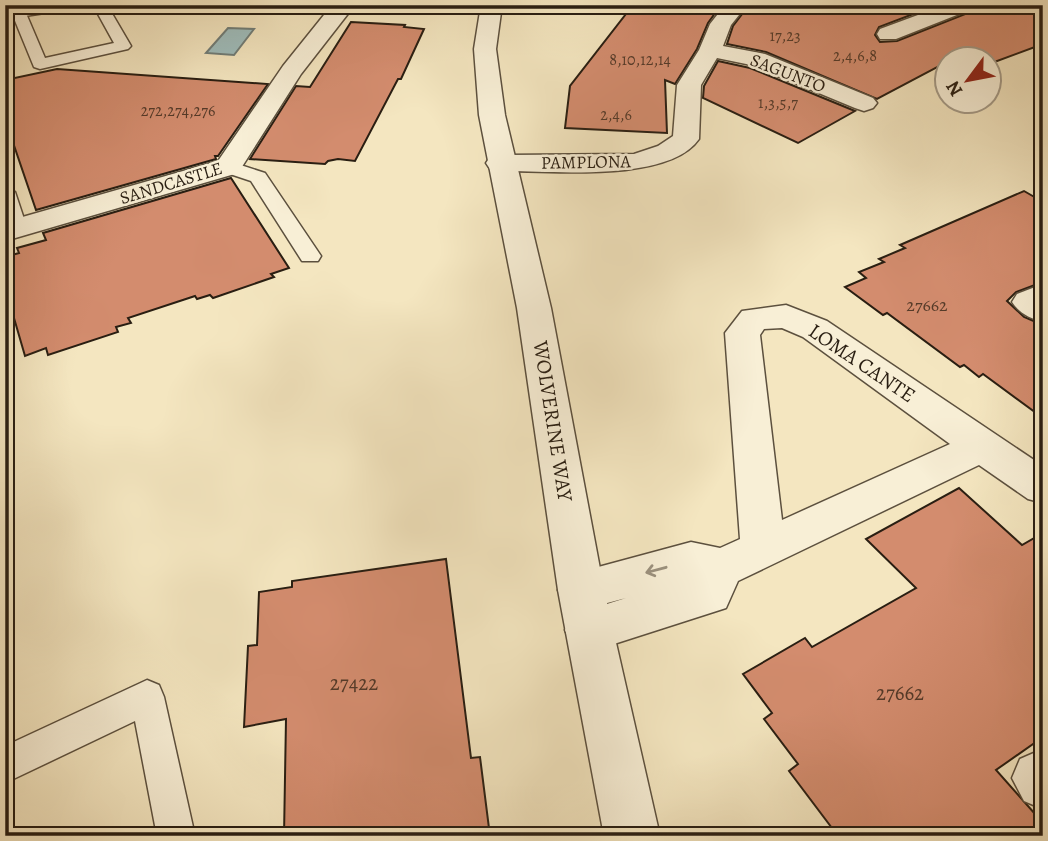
<svg xmlns="http://www.w3.org/2000/svg" width="1048" height="841" font-family="Alegreya,serif">
	<rect width="100%" height="100%" fill="#f4e6c0"/>
	<filter id="stains"><feTurbulence type="fractalNoise" baseFrequency=".00286" numOctaves="4"/><feColorMatrix values="0 0 0 0 .2 0 0 0 0 .09 0 0 0 0 .02 0 0 0 .5 -.17"/></filter>
	<radialGradient id="worn" r=".72"><stop offset=".6" stop-color="#630" stop-opacity="0"/><stop offset="1" stop-color="#630" stop-opacity=".3"/></radialGradient>
	<!-- water -->
	<polygon fill="#9fbdbc" stroke="#707d78" stroke-width="2" points="228,28 254,29 234,55 206,53"/>
	<!-- building -->
	<g fill="#d38c6e" stroke="#291e12" stroke-width="2">
		<polygon points="633,5 721,5 708,23 697,49 675,84 665,80 667,133 565,128 570,86"/>
		<polygon points="749,5 937,5 879,27 875,35 880,42 897,41 973,11 977,5 1043,5 1043,44 989,64 989,60 947,60 947,62 877,99 766,52 727,44 733,26"/>
		<polygon points="351,22 405,25 404,27 424,29 401,79 398,79 355,161 338,159 328,161 325,164 250,159 296,86 310,87"/>
		<polygon points="718,61 750,68 855,111 798,143 703,98 704,86"/>
		<polygon points="57,69 268,84 218,156 215,156 216,159 36,210 5,119 5,80"/>
		<polygon points="231,178 289,268 271,274 274,277 213,298 210,295 197,299 195,296 128,318 131,323 116,327 118,332 48,355 46,348 25,356 5,287 5,257 19,253 17,248 46,240 43,233"/>
		<polygon points="1024,191 1043,202 1043,282 1016,292 1007,301 1024,317 1043,325 1043,418 983,374 979,377 964,365 960,367 887,313 883,315 845,287 866,278 859,272 884,262 879,259 905,248 900,245"/>
		<polygon points="959,488 1022,545 1043,533 1043,737 996,770 1043,823 1043,836 838,836 789,771 798,764 764,719 772,713 743,674 805,638 812,647 916,588 866,539"/>
		<polygon points="446,559 471,758 480,757 490,836 284,836 286,719 244,727 248,646 257,645 259,592 292,587 292,581"/>
	</g>
	<g fill="none" stroke-linecap="round" stroke-linejoin="round">
		<!-- service casing -->
		<g stroke="#5c503e" stroke-width="3">
			<g id="service">
				<polygon points="93,5 107,5 131,46 128,49 40,69 34,67 11,11 13,8 18,7 25,11 45,58 114,43"/>
				<polygon points="228,161 265,173 321,256 318,261 302,261 251,181 221,171 219,167 221,163"/>
				<polygon points="5,186 15,192 27,228 24,232 10,232 7,228"/>
				<polygon points="147,680 159,685 164,697 195,836 157,836 135,721 5,783 5,746"/>
			</g>
		</g>
		<!-- minor casing -->
		<g stroke="#5c503e" stroke-width="3">
			<g id="minor">
				<polygon points="14,5 68,5 65,9 58,11 5,19 5,7"/>
				<polygon points="332,5 354,6 301,74 238,173 5,241 5,222 218,161 283,66"/>
				<path d="M725,5h22l-16,20 -8,21 42,8 108,44 4,5 -4,5 -9,3 -9,-3 -104,-43 -34,-7 -16,27 -2,54c-30,44 -149,32 -199,32l-10,-2 -4,-6 4,-6 10,-2 134,-1 24,-8 15,-10 4,-51 22,-35 11,-26z"/>
				<polygon points="945,5 975,5 972,9 896,39 880,39 877,34 880,29"/>
				<path d="M1043,284v38c-13,-4 -23,-8 -31,-20l5,-8z"/>
				<path d="M786,305l41,16 216,145v37l-15,-4 -49,-34 -241,116 -12,27 -137,44 -17,-7 -7,-15 7,-15 54,-17 -45,12 -16,-6 -7,-14 7,-14 126,-34 29,6 20,-9 -15,-206 17,-22zM782,328l21,9 147,107 -168,76 -22,-185 4,-6z"/>
				<polygon points="1043,749 1043,809 1024,801 1012,778 1020,759"/>
			</g>
		</g>
		<!-- tertiary casing -->
		<g stroke="#5c503e" stroke-width="3">
			<polygon id="tertiary" points="481,5 502,5 496,49 505,115 551,308 604,590 660,836 604,836 558,590 517,308 479,115 474,49"/>
		</g>
		<!-- service -->
		<use href="#service" fill="#f8efd6" fill-rule="evenodd"/>
		<!-- minor -->
		<use href="#minor" fill="#f8efd6" fill-rule="evenodd"/>
		<!-- tertiary -->
		<use href="#tertiary" fill="#f8efd6" fill-rule="evenodd"/>
	</g>
	<!-- one-way arrows -->
	<defs><path id="oneway-shaft" d="M-6 0H5M1.5-3L5.5 0L1.5 3" fill="none" stroke-width="1.6" stroke-linecap="round" stroke-linejoin="round" transform="scale(1.75)"/></defs>
	<use stroke="#9b917e" href="#oneway-shaft" transform="translate(656 570) rotate(165)"/>
	<g text-anchor="middle" dominant-baseline="central" stroke-width="5" stroke-linejoin="round" paint-order="stroke">
		<!-- far-number labels -->
		<g font-size="16" fill="#543a29">
			<text x="785" y="36">17,23</text>
			<text x="855" y="56">2,4,6,8</text>
			<text x="640" y="60">8,10,12,14</text>
			<text x="778" y="103">1,3,5,7</text>
			<text x="178" y="111">272,274,276</text>
			<text x="616" y="115">2,4,6</text>
		</g>
		<!-- far-street labels -->
		<g font-size="18" fill="#291e12" stroke="#f8efd6">
			<text transform="translate(788 73) rotate(21)">SAGUNTO</text>
			<text transform="translate(586 162) rotate(-1)">PAMPLONA</text>
			<text transform="translate(171 183) rotate(-17)">SANDCASTLE</text>
		</g>
		<!-- number labels -->
		<g font-size="18" fill="#543a29">
			<text x="927" y="305">27662</text>
		</g>
		<!-- street labels -->
		<g font-size="21" fill="#291e12" stroke="#f8efd6">
			<text transform="translate(862 363) rotate(34)">LOMA CANTE</text>
			<text transform="translate(553 421) rotate(81)">WOLVERINE WAY</text>
		</g>
		<!-- near-number labels -->
		<g font-size="21" fill="#543a29">
			<text x="354" y="683">27422</text>
			<text x="900" y="693">27662</text>
		</g>
	</g>
	<!-- margin -->
	<rect width="1048" height="841" fill="none" stroke="#f4e6c0" stroke-width="28"/>
	<rect x="7" y="7" width="1034" height="827" fill="none" stroke="#291e12" stroke-width="3.5"/>
	<rect x="14" y="14" width="1020" height="813" fill="none" stroke="#291e12" stroke-width="2"/>
	<!-- north arrow -->
	<g transform="translate(968 80) rotate(238)"><circle r="33" fill="#f8efd6" stroke="#a59b88" stroke-width="2"/>
	<path d="M0-5L12 26L0 18L-12 26Z" fill="#8f2418"/>
	<text y="-10" font-size="19" font-weight="bold" text-anchor="middle" fill="#291e12">N</text>
	</g>
	<rect width="100%" height="100%" filter="url(#stains)"/>
	<rect width="100%" height="100%" fill="url(#worn)"/>
</svg>
